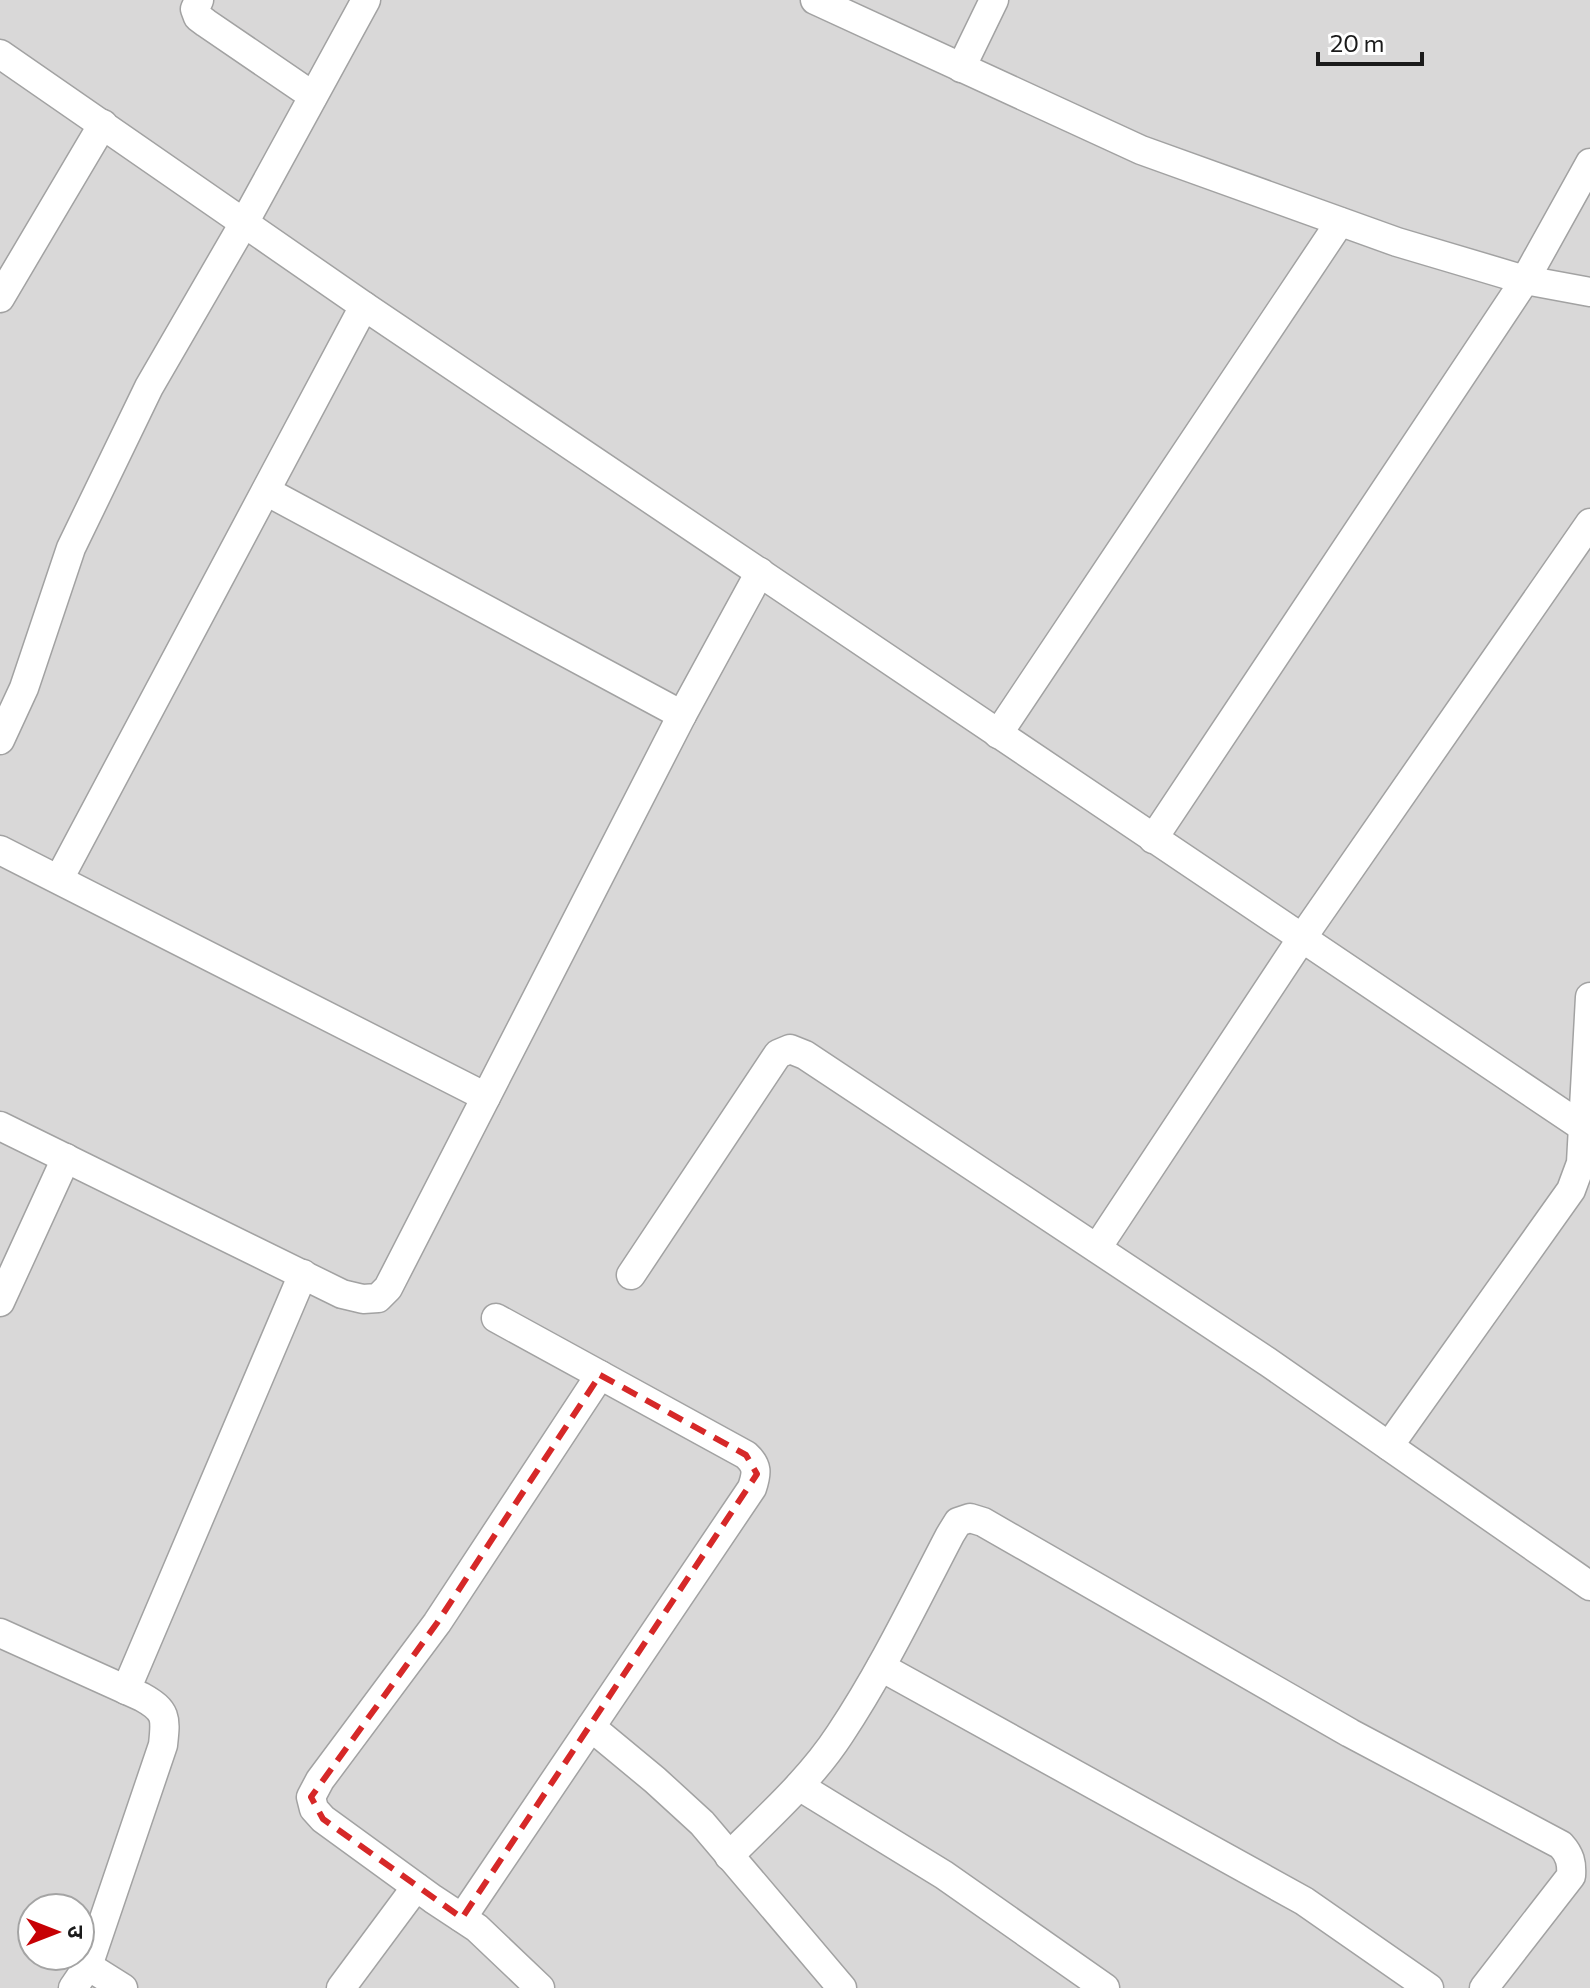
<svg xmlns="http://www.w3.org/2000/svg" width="1590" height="1988" font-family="Commissioner,'Noto Sans Devanagari',sans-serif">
	<rect width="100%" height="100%" fill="#ede9e1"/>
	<!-- residential -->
	<path fill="#d9d8d8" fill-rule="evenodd" d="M0,0h1590v1988h-1590zM32,1908h48v48h-48z"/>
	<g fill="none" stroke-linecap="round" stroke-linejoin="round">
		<!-- street casing -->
		<g stroke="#a2a2a2" stroke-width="31">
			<g id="street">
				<polyline points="199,0 195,9 198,17 206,23 313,96"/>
				<polyline points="815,0 1141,150 1397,242 1525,280 1590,292"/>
				<polyline points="0,54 364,306 1590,1132"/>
				<polyline points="961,68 994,0"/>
				<polyline points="0,298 103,124"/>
				<polyline points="266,491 682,715"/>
				<polyline points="998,734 1340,222"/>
				<polyline points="0,740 24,688 71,548 149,387 244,223 366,0"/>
				<polyline points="1153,839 1525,280 1590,163"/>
				<polyline points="0,850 486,1097"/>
				<polyline points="59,879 364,306"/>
				<polyline points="0,1126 342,1294 363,1299 378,1298 388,1288 682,715 760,572"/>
				<polyline points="1097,1248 1302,938 1590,523"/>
				<polyline points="631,1275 778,1054 790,1049 805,1055 1268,1362 1590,1586"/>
				<polyline points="0,1302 66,1158"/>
				<polyline points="1389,1446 1571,1190 1581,1163 1590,997"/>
				<path d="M0,1633l142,64c25,14 24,21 21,48l-75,221 -15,22"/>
				<polyline points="881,1667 1304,1901 1429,1988"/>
				<polyline points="126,1690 303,1274"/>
				<polyline points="591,1727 655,1780 702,1823 842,1988"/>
				<polyline points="799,1786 944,1875 1105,1988"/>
				<path d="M729,1856c39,-39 81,-76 111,-122 42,-63 75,-132 110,-199l8,-13 12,-4 13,4 367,211 211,112c9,10 11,18 10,31l-87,112"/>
				<path d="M462,1918l290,-430c5,-15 6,-22 -6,-33l-250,-137"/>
				<polyline points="88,1966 123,1988"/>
				<polyline points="341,1988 416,1887"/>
				<polyline points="540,1988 477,1928 433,1899 323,1819 314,1809 311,1797 320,1780 437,1623 600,1375"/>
			</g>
		</g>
		<!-- street -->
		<use href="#street" stroke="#fff" stroke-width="28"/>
	</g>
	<!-- marked area -->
	<path fill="none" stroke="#d62828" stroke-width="6" stroke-dasharray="16 10" stroke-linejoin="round" d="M600,1375l146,80 11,19 -295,444 -139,-99 -12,-22 126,-174z"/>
	<!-- north arrow -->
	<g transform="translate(56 1932) rotate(90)"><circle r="38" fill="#ffffff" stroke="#a4a4a4" stroke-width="2"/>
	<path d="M0-6L14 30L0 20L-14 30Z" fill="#c70004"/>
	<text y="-12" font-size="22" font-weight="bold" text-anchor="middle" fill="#1b1b1b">उ</text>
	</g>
	<!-- scale -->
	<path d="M1318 52v12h104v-12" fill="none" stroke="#1b1b1b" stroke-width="4"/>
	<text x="1330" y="52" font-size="24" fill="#1b1b1b" stroke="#ffffff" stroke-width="6" paint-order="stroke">20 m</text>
</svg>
